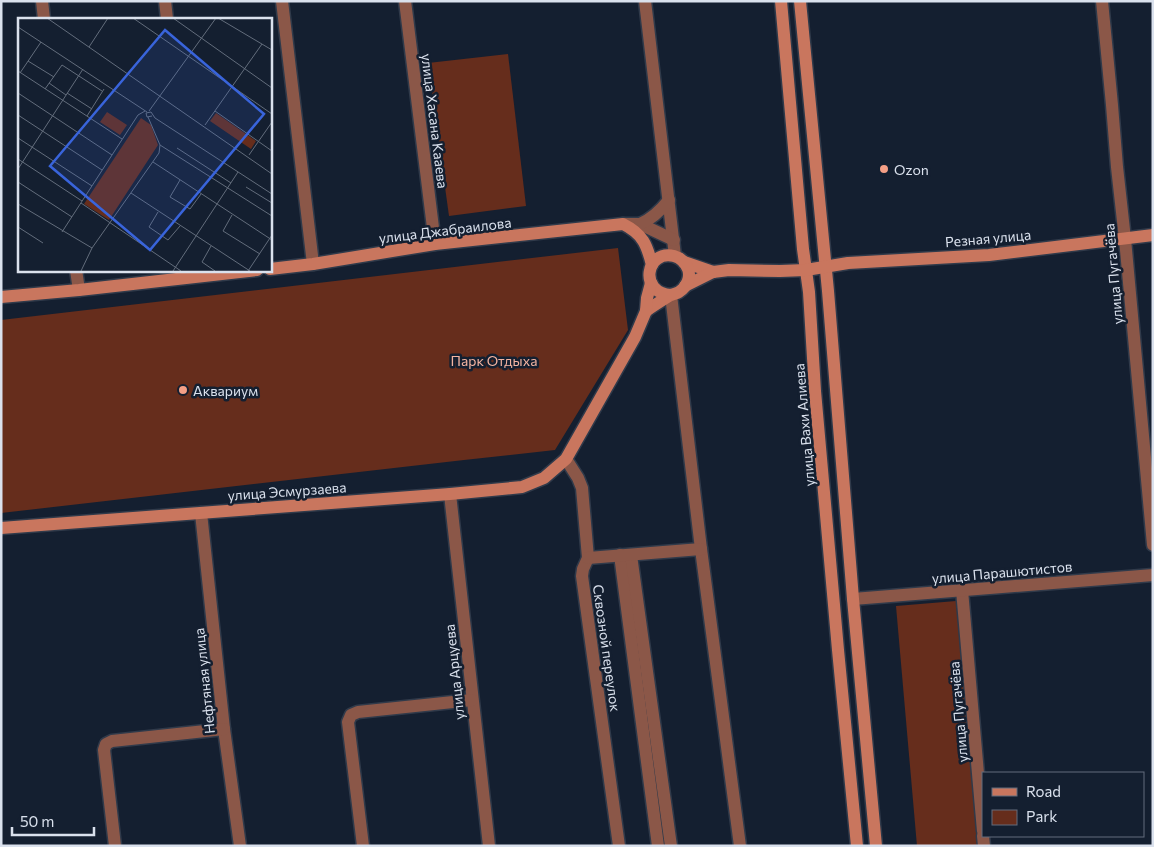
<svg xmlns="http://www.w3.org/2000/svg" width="1154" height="847" font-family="Commissioner,sans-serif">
	<rect width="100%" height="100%" fill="#141f30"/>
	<!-- green -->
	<g fill="#662d1c">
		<polygon points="508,54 526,206 449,216 428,63"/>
		<polygon points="618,248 628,330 555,450 464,460 1,513 1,320"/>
		<polygon points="956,601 978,846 917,846 896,606"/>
	</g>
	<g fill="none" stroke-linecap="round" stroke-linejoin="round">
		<!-- street casing -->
		<g stroke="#303a4a" stroke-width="15">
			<g id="street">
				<polyline points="42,1 44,19"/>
				<polyline points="165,1 167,19"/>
				<polyline points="282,1 313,264"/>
				<polyline points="405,1 435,244"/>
				<polyline points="645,1 675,256"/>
				<polyline points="1102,1 1112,105 1117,167 1125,239 1153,545"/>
				<polyline points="623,224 640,224 674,240"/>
				<path d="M640,224c12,-5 21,-14 29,-24"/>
				<polyline points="76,270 79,290"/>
				<polyline points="671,295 701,549 740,846"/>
				<polyline points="566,459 578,478 582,488 588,558 583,569 582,576 619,846"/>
				<polyline points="450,494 489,846"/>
				<polyline points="201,513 224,729 240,846"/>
				<polyline points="620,555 658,846"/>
				<polyline points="631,555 671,846"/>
				<polyline points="588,558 701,549"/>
				<polyline points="962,590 983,831"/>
				<polyline points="853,599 1153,575"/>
				<polyline points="983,836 984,846"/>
				<polyline points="115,846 104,750 106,744 112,741 224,729"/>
				<polyline points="363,846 348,722 351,715 358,712 472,700"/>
			</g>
		</g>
		<!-- secondary casing -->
		<g stroke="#303a4a" stroke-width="15">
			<g id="secondary">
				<polyline points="781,1 803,249 809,292 815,391 838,650 857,846"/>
				<polyline points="800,1 828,291 853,599 876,846"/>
				<polyline points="684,262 713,272"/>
				<path d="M270,269l43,-5 122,-20 188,-20c20,10 24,21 29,41"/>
				<polyline points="685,286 713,272 729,270 780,271 806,270 848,263 989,255 1153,235"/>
				<polyline points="1,297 79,290 257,270"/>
				<path d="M646,311c7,-5 15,-10 23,-15 3,-2 7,-2 10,-4 8,-5 12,-15 9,-23 -3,-7 -7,-11 -14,-13 -28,-7 -36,37 -3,39"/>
				<polyline points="1,528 450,494 522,487 544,478 566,459 635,337 646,311 647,298 651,283"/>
			</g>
		</g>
		<!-- street -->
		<use href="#street" stroke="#8b5748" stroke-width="12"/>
		<!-- secondary -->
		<use href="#secondary" stroke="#c9765e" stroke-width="12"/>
	</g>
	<!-- markers -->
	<g fill="#f49f86" stroke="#141f30" stroke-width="2">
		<circle cx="884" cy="169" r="5"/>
		<circle cx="183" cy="390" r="5"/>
	</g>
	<g text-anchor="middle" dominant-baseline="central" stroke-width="5" stroke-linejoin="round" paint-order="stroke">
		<!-- street labels -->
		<g font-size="14" fill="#dae1ed" stroke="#141f30">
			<text transform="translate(435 121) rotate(83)">улица Хасана Кааева</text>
			<text transform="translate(445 230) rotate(-7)">улица Джабраилова</text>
			<text transform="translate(988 238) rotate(-5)">Резная улица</text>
			<text transform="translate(1113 274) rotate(-95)">улица Пугачёва</text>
			<text transform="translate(804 425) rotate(-95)">улица Вахи Алиева</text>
			<text transform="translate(287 491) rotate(-4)">улица Эсмурзаева</text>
			<text transform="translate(1002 572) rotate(-5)">улица Парашютистов</text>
			<text transform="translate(607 648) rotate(82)">Сквозной переулок</text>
			<text transform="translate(454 672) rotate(-96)">улица Арцуева</text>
			<text transform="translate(204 681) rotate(-96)">Нефтяная улица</text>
			<text transform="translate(958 712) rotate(-95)">улица Пугачёва</text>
		</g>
		<!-- poi labels -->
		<g font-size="14" fill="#dae1ed" stroke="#141f30" text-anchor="start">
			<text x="894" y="169">Ozon</text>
			<text x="193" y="390">Аквариум</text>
		</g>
		<!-- park labels -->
		<g font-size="14" fill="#f4b4a1" stroke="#141f30">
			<text x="494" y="360">Парк Отдыха</text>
		</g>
	</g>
	<!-- overview -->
	<g transform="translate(18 18)">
		<rect width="254" height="254" fill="#141f30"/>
		<path d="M89,94l20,13 -7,10 -20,-13zM198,95l40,28 -5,8 -41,-28zM123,100l10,7 7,20 -49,75 -25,-16z" fill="#662d1c"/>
		<path fill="none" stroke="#636d7c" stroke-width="1" d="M29,0l225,156M115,0l139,96M155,0l99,70M200,0l54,32M0,9l129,85M71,29l19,-29M10,43l26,16M44,47l40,26M0,53l104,68M2,55l21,-31M31,65l17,12M27,71l17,-24M0,75l94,62M49,75l25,16M131,93l67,-93M197,93l57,40M0,97l84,55M69,98l17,-27M134,98l-5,1 -1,-4 5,-1 4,6 117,76M187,107l57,-81M0,120l74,48M142,127l112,71M159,130l54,35M231,137l23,-33M0,141l64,42M135,144l119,78M0,151l65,-100M162,162l-10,17 20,12 11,-15M0,164l54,35M228,169l26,16M113,175l119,78M63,185l100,68M0,186l74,44M140,194l-9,15 19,13 12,-14M214,197l-9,16 37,23M0,209l25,16M44,214l76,-117 7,-4M193,228l-9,16 13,9M63,253l11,-23 67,-95 1,-8 -12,-28M155,253l65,-99M230,253l24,-36"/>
		<path fill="#3964db" fill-opacity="0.15" stroke="#3964db" stroke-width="2.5" d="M147,12l99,84 -114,136 -100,-84z"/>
		<rect width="254" height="254" fill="none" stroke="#dae1ed" stroke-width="2.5"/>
	</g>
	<!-- border -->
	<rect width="1154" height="847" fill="none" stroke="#dae1ed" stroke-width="5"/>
	<!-- legend -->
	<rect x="982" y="772" width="162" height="65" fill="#141f30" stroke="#636d7c"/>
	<rect x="992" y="788" width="25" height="8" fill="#c9765e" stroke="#636d7c"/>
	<text x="1026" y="797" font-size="15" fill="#dae1ed">Road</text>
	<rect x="992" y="810" width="25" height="15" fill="#662d1c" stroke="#636d7c"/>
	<text x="1026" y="822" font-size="15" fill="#dae1ed">Park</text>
	<!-- scale -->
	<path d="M12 827v8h82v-8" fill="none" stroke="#dae1ed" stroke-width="2.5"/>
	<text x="20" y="827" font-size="15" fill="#dae1ed" stroke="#141f30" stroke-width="4" paint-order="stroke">50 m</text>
</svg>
